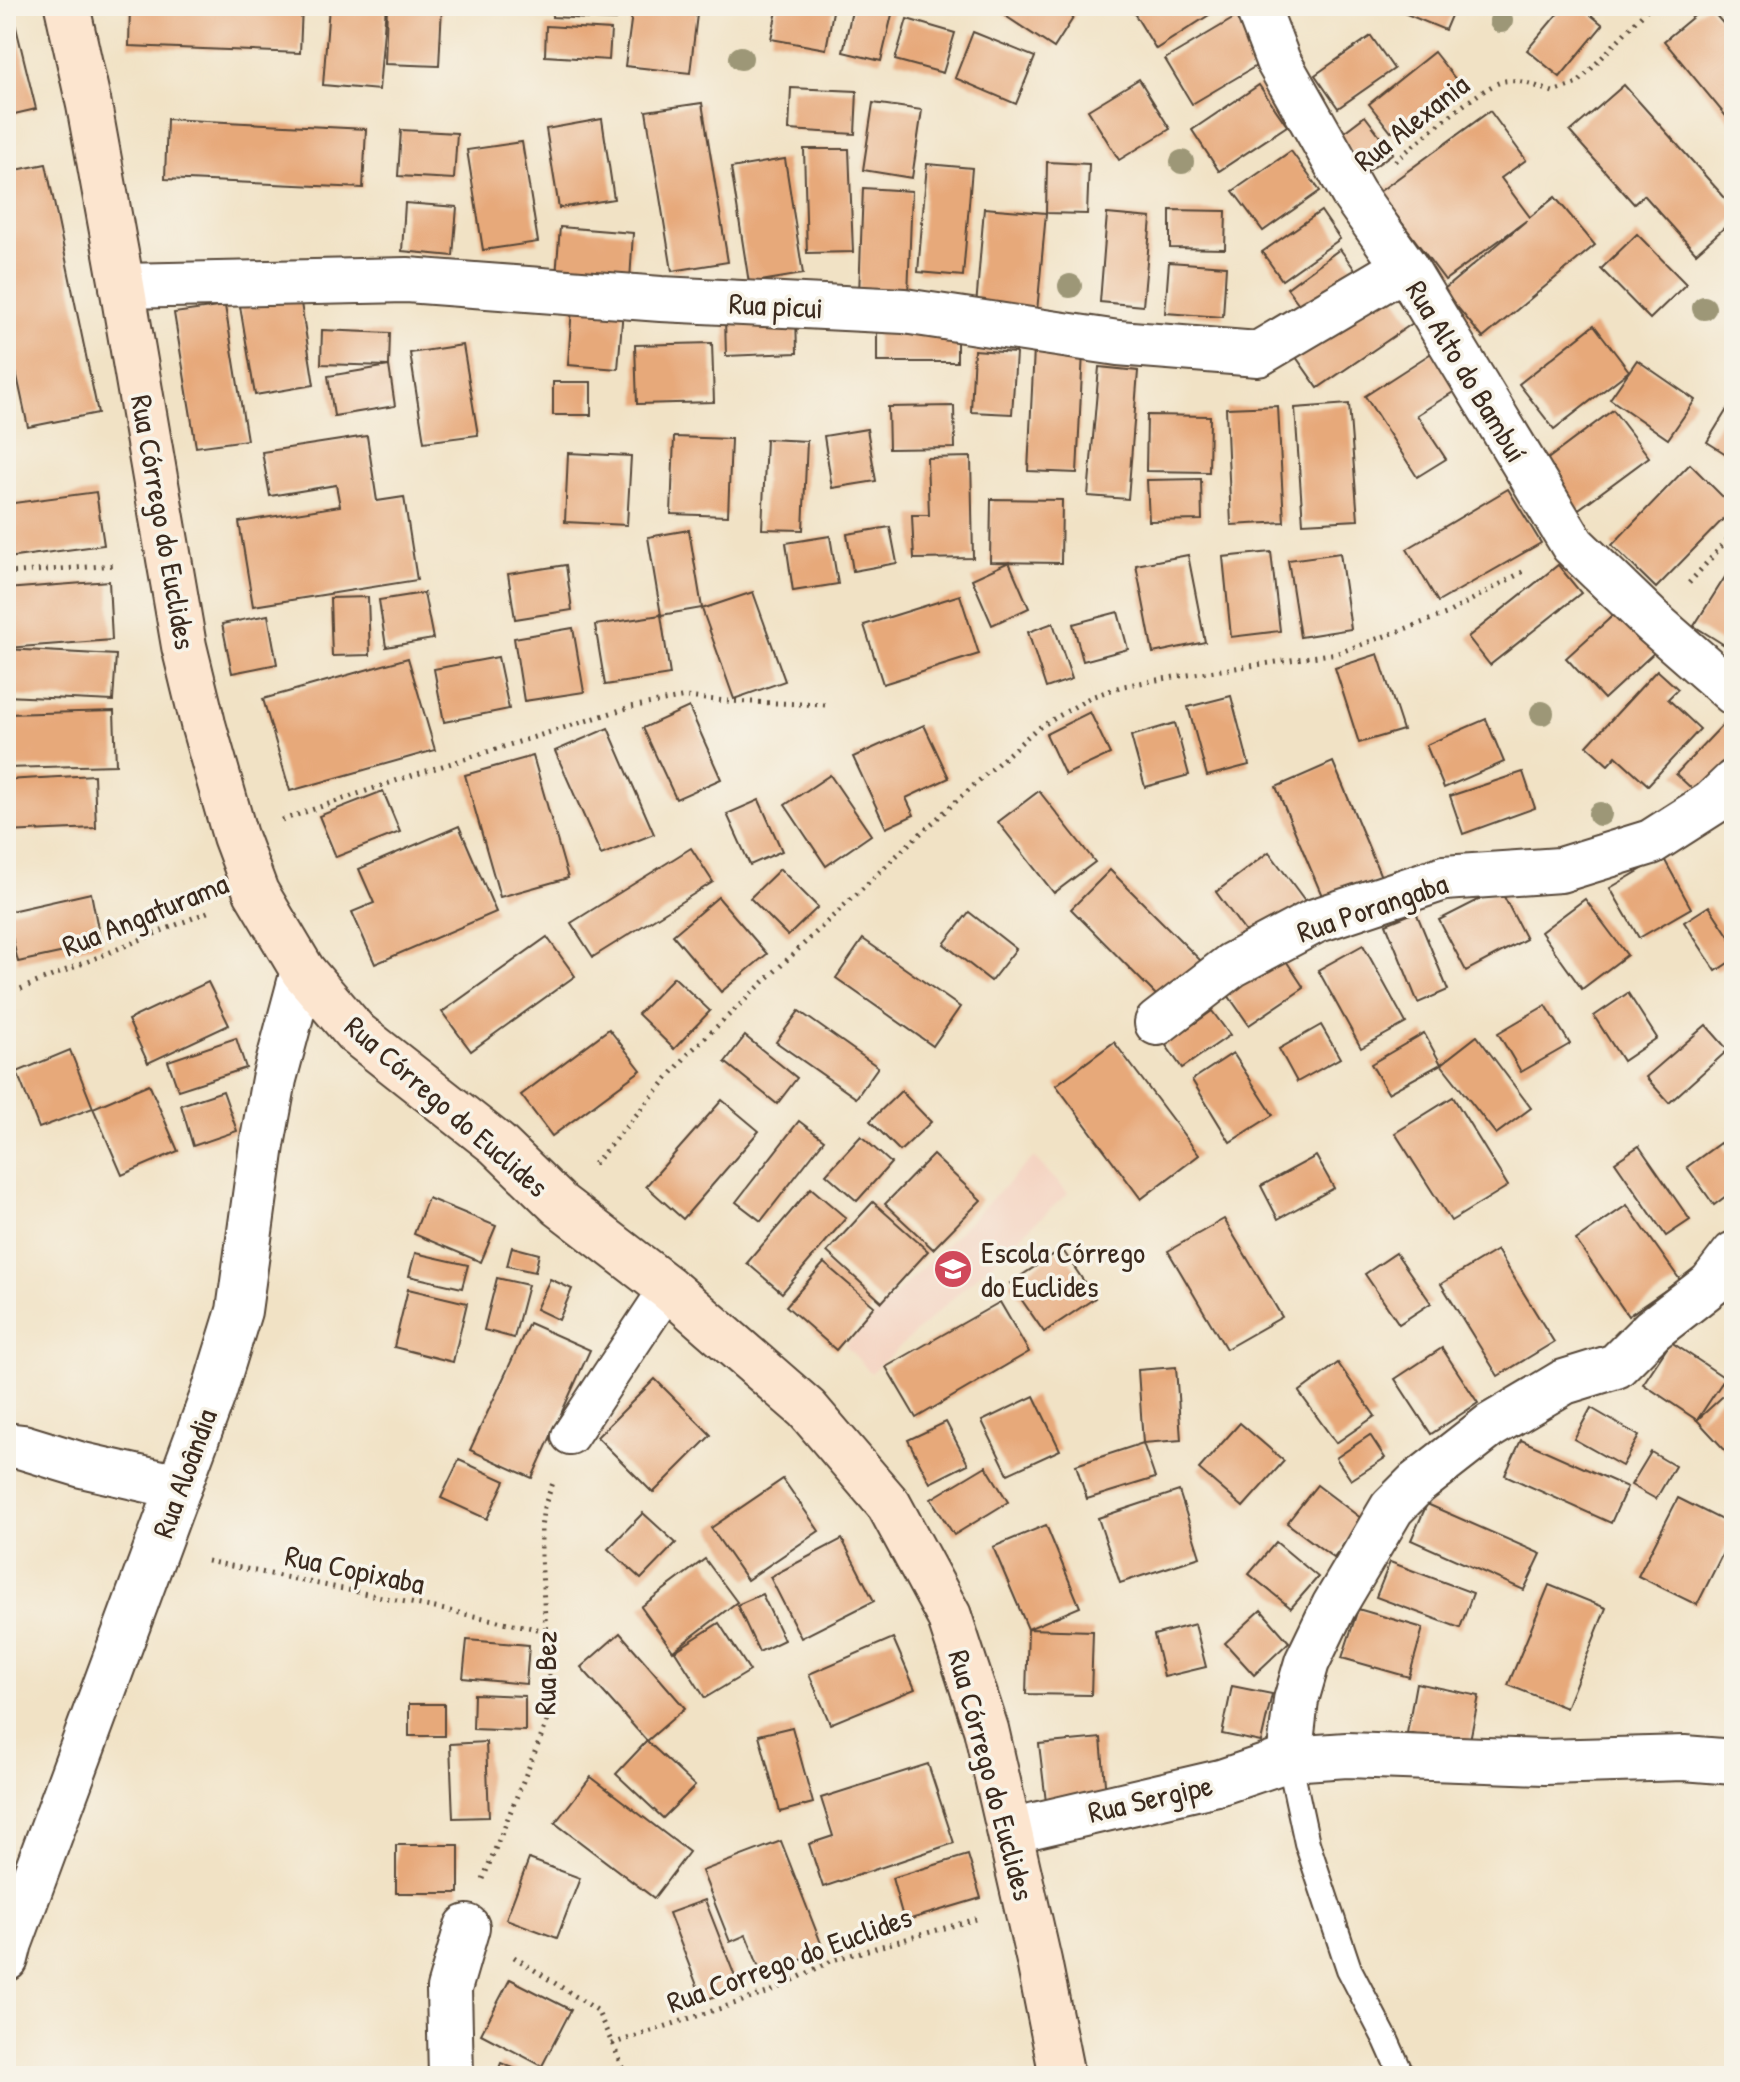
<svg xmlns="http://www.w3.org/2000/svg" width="1740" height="2082" font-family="'Patrick Hand',sans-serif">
	<rect width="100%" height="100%" fill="#f7f3e8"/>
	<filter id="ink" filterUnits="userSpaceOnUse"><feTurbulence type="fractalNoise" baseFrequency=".0125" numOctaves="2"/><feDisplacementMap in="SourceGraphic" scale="16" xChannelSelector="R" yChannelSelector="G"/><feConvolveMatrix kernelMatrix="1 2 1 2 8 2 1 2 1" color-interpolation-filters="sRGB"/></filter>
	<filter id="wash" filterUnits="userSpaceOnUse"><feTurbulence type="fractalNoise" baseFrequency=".006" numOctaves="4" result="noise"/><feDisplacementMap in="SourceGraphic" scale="32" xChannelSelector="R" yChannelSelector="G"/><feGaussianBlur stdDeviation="1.8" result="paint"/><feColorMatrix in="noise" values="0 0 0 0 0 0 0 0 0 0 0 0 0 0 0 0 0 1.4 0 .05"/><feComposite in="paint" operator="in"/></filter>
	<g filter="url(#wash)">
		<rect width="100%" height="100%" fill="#f1e2c5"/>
		<!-- built -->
		<polygon fill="#f4d3c1" points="1034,1157 1068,1193 871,1373 845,1345"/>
		<g id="blocks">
			<!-- building -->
			<g fill="#e7a97a">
				<polygon points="130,6 302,6 300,53 129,46"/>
				<polygon points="329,6 386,6 379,90 323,85"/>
				<polygon points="387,6 442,6 439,66 385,64"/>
				<polygon points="553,6 616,6 615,20 552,17"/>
				<polygon points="633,6 698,6 690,73 625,66"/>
				<polygon points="778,6 834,6 826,49 771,39"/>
				<polygon points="853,6 894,6 881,61 843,52"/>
				<polygon points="929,6 957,6 955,13"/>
				<polygon points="1010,6 1061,6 1075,15 1054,48 1004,15"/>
				<polygon points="1070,6 1092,6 1075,15"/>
				<polygon points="1145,6 1223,6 1156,49 1134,13"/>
				<polygon points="1395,6 1455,6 1445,30 1394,9"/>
				<polygon points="1564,6 1580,6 1603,25 1560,77 1527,50"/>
				<polygon points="1706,6 1708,6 1734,36 1734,126 1664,41"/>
				<polygon points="1236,17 1263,62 1192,104 1165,59"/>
				<polygon points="14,19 36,109 6,116 6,21"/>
				<polygon points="907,19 955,33 943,73 895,60"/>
				<polygon points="546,26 611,30 609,60 545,56"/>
				<polygon points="973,32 1035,57 1016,104 955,78"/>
				<polygon points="1371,36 1394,69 1338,108 1315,75"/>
				<polygon points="1434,52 1457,81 1391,132 1369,104"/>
				<polygon points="1139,79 1170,129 1119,160 1088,110"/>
				<polygon points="1259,85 1287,126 1219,171 1192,130"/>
				<polygon points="1624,85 1734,208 1734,219 1696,253 1644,195 1634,204 1570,132"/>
				<polygon points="791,88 857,91 855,134 789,130"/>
				<polygon points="702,103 728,262 672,271 646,111"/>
				<polygon points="873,103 922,110 912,178 863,170"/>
				<polygon points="1490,111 1526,160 1501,178 1530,217 1555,197 1595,245 1483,338 1443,290 1527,220 1445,280 1379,192"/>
				<polygon points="1365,116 1393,153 1367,172 1340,135"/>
				<polygon points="167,119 366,129 363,188 165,179"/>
				<polygon points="602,119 614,199 559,208 546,129"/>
				<polygon points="401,130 457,133 454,179 398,176"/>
				<polygon points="522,142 538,242 483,250 467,150"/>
				<polygon points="804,149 849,149 853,252 807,253"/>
				<polygon points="1291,151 1320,191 1263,231 1233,191"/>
				<polygon points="785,159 803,274 749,283 731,168"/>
				<polygon points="1047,162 1089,164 1087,214 1046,213"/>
				<polygon points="46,164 98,413 28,427 6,325 6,172"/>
				<polygon points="927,164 972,168 963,276 918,272"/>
				<polygon points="863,188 912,191 908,296 859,294"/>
				<polygon points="405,203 457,207 453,256 402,251"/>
				<polygon points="984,208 1046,213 1037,312 976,307"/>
				<polygon points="1170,210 1226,211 1225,249 1170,248"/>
				<polygon points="1321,211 1340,239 1282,280 1262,252"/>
				<polygon points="1107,214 1151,218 1143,306 1100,302"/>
				<polygon points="560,227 633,233 630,281 556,276"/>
				<polygon points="1637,234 1686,284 1650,319 1601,269"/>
				<polygon points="1340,249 1363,281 1310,319 1287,288"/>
				<polygon points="1169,262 1226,266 1223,317 1165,313"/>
				<polygon points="1392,292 1413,323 1318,388 1296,357"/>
				<polygon points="300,297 314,385 255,395 240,306"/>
				<polygon points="225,306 247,440 196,447 174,313"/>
				<polygon points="572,306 623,310 618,369 568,365"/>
				<polygon points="796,315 797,353 726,356 725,318"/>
				<polygon points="1594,325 1629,371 1554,429 1519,384"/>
				<rect x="877" y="329" width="80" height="33"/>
				<polygon points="322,330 390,333 389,366 321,364"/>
				<polygon points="712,343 714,402 637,404 635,345"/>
				<polygon points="463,345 478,435 424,442 410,353"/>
				<polygon points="1034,349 1083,352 1077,473 1028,471"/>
				<polygon points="974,350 1016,353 1012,414 971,412"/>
				<polygon points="1433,352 1458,389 1417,415 1446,459 1417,477 1365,396"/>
				<polygon points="1637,360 1695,400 1668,439 1610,399"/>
				<polygon points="389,366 395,406 334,416 328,376"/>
				<polygon points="1099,367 1138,371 1128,499 1088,496"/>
				<rect x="553" y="382" width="38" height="33"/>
				<polygon points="1734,398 1734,459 1707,442"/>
				<polygon points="6,400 12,422 6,423"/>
				<polygon points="1349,404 1358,520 1303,523 1295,408"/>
				<polygon points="954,406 955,448 889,449 888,407"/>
				<polygon points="1278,406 1284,522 1231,525 1226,408"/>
				<polygon points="1613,410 1649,457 1576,511 1541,464"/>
				<polygon points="1147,415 1210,416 1209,472 1146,471"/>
				<polygon points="867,429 876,481 832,488 824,436"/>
				<polygon points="367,436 377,501 404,497 417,580 253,606 239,522 340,506 336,485 270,496 262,452"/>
				<polygon points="674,437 731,439 728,516 671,514"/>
				<polygon points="766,439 807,441 803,530 762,529"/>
				<polygon points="568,453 631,456 627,525 565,522"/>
				<polygon points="971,457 973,558 914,559 912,515 929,515 927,458"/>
				<polygon points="1690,464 1734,508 1656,588 1612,545"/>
				<polygon points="1201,479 1202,520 1149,521 1147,480"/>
				<polygon points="1508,489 1541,543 1438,602 1407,549"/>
				<polygon points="96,492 104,545 7,558 6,504"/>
				<polygon points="991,499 1062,500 1061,563 990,562"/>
				<polygon points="890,527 897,563 853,571 847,534"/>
				<polygon points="689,530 702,608 661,615 648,537"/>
				<polygon points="830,536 838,584 793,591 786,543"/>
				<polygon points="1271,552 1280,631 1231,637 1223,557"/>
				<polygon points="1340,553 1351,629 1300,637 1288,560"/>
				<polygon points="1188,555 1205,642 1153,653 1136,565"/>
				<polygon points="1009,562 1029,608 992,625 972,579"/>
				<polygon points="1734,563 1734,651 1694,626"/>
				<polygon points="566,565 572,610 515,619 508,574"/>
				<polygon points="1558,565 1581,593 1490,665 1468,637"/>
				<polygon points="109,581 112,640 7,648 6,589"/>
				<polygon points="753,592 785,681 734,699 702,609"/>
				<polygon points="424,593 433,639 386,647 379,600"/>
				<polygon points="960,595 979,654 883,684 864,625"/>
				<polygon points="368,597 370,655 332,656 330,598"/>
				<polygon points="1619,610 1657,650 1604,699 1566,658"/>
				<polygon points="1118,612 1128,649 1083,661 1073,624"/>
				<polygon points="268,615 277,664 232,673 222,624"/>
				<polygon points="661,615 670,675 605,685 595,625"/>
				<polygon points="1053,623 1072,679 1046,688 1028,632"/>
				<polygon points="573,628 584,692 524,701 514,638"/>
				<polygon points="6,649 116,655 113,701 6,696"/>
				<polygon points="1378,654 1403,730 1359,743 1335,668"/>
				<polygon points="498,657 509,709 444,722 434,669"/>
				<polygon points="408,658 435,750 290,791 263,699"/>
				<polygon points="1657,670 1678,689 1668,699 1700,729 1648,785 1616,756 1608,765 1587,746"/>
				<polygon points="1231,696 1249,765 1207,776 1188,707"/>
				<polygon points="689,707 721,779 676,799 643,728"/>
				<polygon points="114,711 116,765 6,768 6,714"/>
				<polygon points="1090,712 1110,754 1065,775 1046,734"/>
				<polygon points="1731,716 1734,719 1734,769 1704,800 1676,774"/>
				<polygon points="1486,719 1504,762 1444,788 1426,745"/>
				<polygon points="1175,723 1189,775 1145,787 1131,736"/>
				<polygon points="924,725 949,778 906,798 914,815 886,828 853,757"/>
				<polygon points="608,728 654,834 601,855 555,751"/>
				<polygon points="533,756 568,878 500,897 465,775"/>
				<polygon points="1333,762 1382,879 1325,903 1276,787"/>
				<polygon points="1523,772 1535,808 1463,834 1450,796"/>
				<polygon points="94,775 96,828 6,832 6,780"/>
				<polygon points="830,775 871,835 826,866 785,805"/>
				<polygon points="383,791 400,832 336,857 319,816"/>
				<polygon points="1039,791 1095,862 1054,893 998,822"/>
				<polygon points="759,800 782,851 750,865 727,814"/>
				<polygon points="459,826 496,912 375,964 352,912 374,903 359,869"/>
				<polygon points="691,848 713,882 593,957 571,923"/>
				<polygon points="1269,852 1309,906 1255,945 1216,892"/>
				<polygon points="1663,857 1691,908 1639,938 1610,888"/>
				<polygon points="780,869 818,907 788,936 750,898"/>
				<polygon points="1110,870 1205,965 1165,1004 1071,909"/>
				<polygon points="1500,889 1526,939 1466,971 1439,920"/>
				<polygon points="91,893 101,944 18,962 6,912"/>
				<polygon points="718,897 767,954 721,992 673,935"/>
				<polygon points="1585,899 1627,955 1582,989 1541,932"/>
				<polygon points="1709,906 1734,944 1734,959 1716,971 1684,922"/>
				<polygon points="969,912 1016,949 991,981 944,944"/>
				<polygon points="1416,912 1448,990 1418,1003 1386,924"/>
				<polygon points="547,937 575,976 471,1051 442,1012"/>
				<polygon points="863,939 960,1007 933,1046 836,978"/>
				<polygon points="1363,945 1406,1023 1361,1048 1318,970"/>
				<polygon points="1277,947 1304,988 1249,1025 1221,985"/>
				<polygon points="674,977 710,1011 674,1049 638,1014"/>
				<polygon points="208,982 229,1025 148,1063 128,1020"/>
				<polygon points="1628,993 1657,1038 1623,1061 1594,1016"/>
				<polygon points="1546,1005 1570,1044 1521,1072 1498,1033"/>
				<polygon points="799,1011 878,1067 856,1098 776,1042"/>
				<polygon points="1212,1011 1230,1035 1182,1068 1165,1044"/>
				<polygon points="1321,1025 1340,1058 1297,1082 1279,1049"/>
				<polygon points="1706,1025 1728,1050 1669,1103 1646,1077"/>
				<polygon points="609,1029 641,1070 552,1136 521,1095"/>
				<polygon points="1424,1033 1441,1064 1388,1093 1371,1064"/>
				<polygon points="745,1036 797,1078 777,1104 725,1062"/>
				<polygon points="1477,1036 1531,1108 1496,1134 1441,1064"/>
				<polygon points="236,1038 246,1068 178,1090 168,1061"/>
				<polygon points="1114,1042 1199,1155 1141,1199 1056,1085"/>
				<polygon points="70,1050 93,1108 39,1128 17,1072"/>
				<polygon points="1233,1053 1273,1115 1230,1142 1192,1080"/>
				<polygon points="149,1084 178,1151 122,1175 93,1108"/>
				<polygon points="223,1091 237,1131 193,1146 181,1105"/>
				<polygon points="901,1091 931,1122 900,1151 870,1121"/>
				<polygon points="1453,1097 1508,1186 1451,1221 1395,1133"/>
				<polygon points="722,1100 759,1131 683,1219 646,1186"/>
				<polygon points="799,1121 824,1140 761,1221 736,1202"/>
				<polygon points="861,1136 891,1163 857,1201 826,1174"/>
				<polygon points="1720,1143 1734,1161 1734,1190 1714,1205 1687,1167"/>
				<polygon points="1639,1146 1690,1220 1666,1236 1615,1162"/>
				<polygon points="933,1155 981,1200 933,1249 885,1204"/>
				<polygon points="1316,1156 1334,1188 1278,1219 1261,1186"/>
				<polygon points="811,1188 846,1218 782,1293 747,1263"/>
				<polygon points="428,1198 496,1226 481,1262 414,1234"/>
				<polygon points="873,1202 928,1251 882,1302 827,1252"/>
				<polygon points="1627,1205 1680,1280 1628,1316 1576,1240"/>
				<polygon points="1224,1219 1282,1317 1226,1349 1168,1251"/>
				<polygon points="512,1247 539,1254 535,1272 507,1266"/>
				<polygon points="1062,1249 1095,1298 1044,1332 1010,1283"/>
				<polygon points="1497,1250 1554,1342 1498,1376 1441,1284"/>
				<polygon points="415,1253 468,1265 462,1288 409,1276"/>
				<polygon points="1396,1253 1431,1303 1399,1324 1365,1274"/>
				<polygon points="824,1263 874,1306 836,1350 786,1306"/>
				<polygon points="497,1278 528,1285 514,1338 484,1330"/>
				<polygon points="550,1279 572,1289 559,1320 536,1309"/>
				<polygon points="408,1289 467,1303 453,1362 394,1347"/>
				<polygon points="1000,1302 1029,1352 916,1418 886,1367"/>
				<polygon points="529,1323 590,1350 532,1478 470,1450"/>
				<polygon points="1671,1342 1725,1378 1697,1420 1643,1384"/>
				<polygon points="1442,1348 1478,1403 1431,1434 1395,1379"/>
				<polygon points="1338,1363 1375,1416 1336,1443 1299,1392"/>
				<polygon points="1176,1367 1181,1440 1143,1443 1138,1370"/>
				<polygon points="655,1379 711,1435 653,1493 597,1437"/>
				<polygon points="1734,1386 1734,1460 1697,1420"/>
				<polygon points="1034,1396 1060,1450 1008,1474 982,1421"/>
				<polygon points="1591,1408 1639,1436 1622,1466 1574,1439"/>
				<polygon points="946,1422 968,1464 930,1483 908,1440"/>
				<polygon points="1240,1423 1284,1461 1243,1507 1199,1469"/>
				<polygon points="1370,1435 1385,1458 1351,1480 1336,1458"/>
				<polygon points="1521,1440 1627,1487 1611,1523 1505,1475"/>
				<polygon points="1143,1443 1155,1478 1087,1499 1076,1465"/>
				<polygon points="1651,1452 1675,1466 1656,1499 1631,1485"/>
				<polygon points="459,1460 505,1481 487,1519 441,1498"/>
				<polygon points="986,1466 1008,1502 954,1535 931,1499"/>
				<polygon points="783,1479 819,1531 747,1580 711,1528"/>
				<polygon points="1317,1485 1362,1519 1334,1558 1287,1523"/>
				<polygon points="1179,1491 1200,1557 1120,1583 1098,1518"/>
				<polygon points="1678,1498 1734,1526 1734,1531 1697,1605 1638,1576"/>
				<polygon points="1427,1504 1541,1554 1524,1590 1411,1540"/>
				<polygon points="643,1513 676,1543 641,1579 608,1549"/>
				<polygon points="1046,1525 1080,1607 1028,1629 993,1547"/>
				<polygon points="842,1539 874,1601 801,1638 770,1577"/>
				<polygon points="1276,1542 1318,1577 1291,1608 1249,1574"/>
				<polygon points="705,1559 737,1602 673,1651 641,1607"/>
				<polygon points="1390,1562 1473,1593 1460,1628 1376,1597"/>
				<polygon points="1549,1585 1606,1608 1566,1708 1508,1685"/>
				<polygon points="762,1594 784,1640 759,1652 737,1605"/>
				<polygon points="1358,1609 1423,1628 1409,1677 1342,1658"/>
				<polygon points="1261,1610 1289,1642 1254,1675 1225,1643"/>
				<polygon points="719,1623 750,1671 705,1698 675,1651"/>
				<polygon points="1195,1624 1206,1667 1164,1677 1154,1635"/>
				<polygon points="1028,1629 1093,1631 1091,1695 1026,1694"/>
				<polygon points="620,1633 685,1708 647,1741 581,1667"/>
				<polygon points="893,1638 915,1689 830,1724 809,1674"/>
				<polygon points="467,1640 529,1645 526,1684 463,1678"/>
				<polygon points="1416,1683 1479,1696 1469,1745 1407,1733"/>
				<polygon points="1232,1686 1272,1694 1261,1742 1222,1734"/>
				<polygon points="474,1694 525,1696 525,1731 473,1729"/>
				<rect x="409" y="1704" width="35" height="32"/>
				<polygon points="792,1727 813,1803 780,1812 759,1735"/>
				<polygon points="1101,1738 1106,1796 1046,1802 1039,1744"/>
				<polygon points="647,1741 695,1786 663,1818 616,1774"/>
				<polygon points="486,1742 489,1817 453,1818 450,1744"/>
				<polygon points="928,1764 954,1843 823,1887 809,1844 833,1836 821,1798"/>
				<polygon points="591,1777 689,1852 654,1898 555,1823"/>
				<polygon points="781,1841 824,1951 762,1975 746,1935 730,1942 702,1871"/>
				<rect x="396" y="1845" width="63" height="48"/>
				<polygon points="968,1855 981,1898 904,1921 892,1878"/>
				<polygon points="529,1859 580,1878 557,1938 506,1919"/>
				<polygon points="705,1900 739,1987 703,2001 669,1913"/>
				<polygon points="510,1979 571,2010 542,2066 481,2034"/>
				<polygon points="501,2063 533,2076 496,2076"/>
			</g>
		</g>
	</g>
	<g filter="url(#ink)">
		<use href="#blocks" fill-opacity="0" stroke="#564637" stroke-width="2"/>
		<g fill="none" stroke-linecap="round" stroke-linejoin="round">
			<!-- service casing -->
			<g stroke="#564637" stroke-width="28">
				<polyline id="service" points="1289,1759 1307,1843 1349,1969 1386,2040 1402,2076"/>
			</g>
			<!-- pedestrian casing -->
			<g stroke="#564637" stroke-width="40">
				<polyline id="pedestrian" points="570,1436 668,1288"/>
			</g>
			<!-- minor casing -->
			<g stroke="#564637" stroke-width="48">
				<g id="minor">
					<polyline points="1257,6 1278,61 1354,195 1405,267 1573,545 1654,623 1734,693"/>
					<polyline points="122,286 407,280 661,299 904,311 1118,343 1258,354 1405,267"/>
					<polyline points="1157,1023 1232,965 1315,921 1444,878 1560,870 1651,842 1712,803 1734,782"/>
					<polyline points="6,1445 23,1447 82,1465 179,1487"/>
					<polyline points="1289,1759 1296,1700 1307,1662 1334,1606 1392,1508 1417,1483 1490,1426 1564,1382 1616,1366 1652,1330 1711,1284 1734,1254"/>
					<polyline points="1010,1831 1221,1782 1289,1759 1347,1755 1545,1762 1684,1758 1734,1762"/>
					<polyline points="6,1959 10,1943 214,1392 239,1311 262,1145 274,1079 303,971"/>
					<polyline points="451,2076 449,1989 467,1927"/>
				</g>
			</g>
			<!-- secondary casing -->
			<g stroke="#564637" stroke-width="48">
				<polyline id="secondary" points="67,6 89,105 122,286 184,646 203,724 235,836 256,892 303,971 356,1033 497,1144 560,1205 668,1288 807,1409 889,1505 949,1616 986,1729 1039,1961 1062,2076"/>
			</g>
			<!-- path -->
			<g stroke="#564637" stroke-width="5" stroke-dasharray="2 6" stroke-linecap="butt">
				<path d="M1395,161c21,-17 88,-77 110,-80 16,-2 33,6 48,11l25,-9 72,-77"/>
				<polyline points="6,573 117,565"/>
				<polyline points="1689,583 1734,532"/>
				<polyline points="282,820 404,778 630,707 686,697 726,701 826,705"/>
				<polyline points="6,995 210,911"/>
				<polyline points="594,1164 690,1052 910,843 1035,730 1091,697 1123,686 1174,677 1338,653 1446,614 1526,570"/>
				<polyline points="207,1561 547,1631"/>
				<polyline points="483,1879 546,1725 551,1707 541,1557 541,1528 544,1507 554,1480"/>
				<polyline points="514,1957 597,2010 627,2076"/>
				<polyline points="612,2044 770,1992 833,1960 976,1919"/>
			</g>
			<!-- service -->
			<use href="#service" stroke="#fff" stroke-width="24"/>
			<!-- pedestrian -->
			<use href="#pedestrian" stroke="#fff" stroke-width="36"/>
			<!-- minor -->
			<use href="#minor" stroke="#fff" stroke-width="44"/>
			<!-- secondary -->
			<use href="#secondary" stroke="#fce5cf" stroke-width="44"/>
		</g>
		<!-- trees -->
		<g fill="#9d9777">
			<circle cx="1501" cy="21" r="12"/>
			<circle cx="741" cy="58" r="12"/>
			<circle cx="1182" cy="162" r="12"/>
			<circle cx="1070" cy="286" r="12"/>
			<circle cx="1704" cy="308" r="12"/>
			<circle cx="1542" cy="713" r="12"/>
			<circle cx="1600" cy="814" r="12"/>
		</g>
	</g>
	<!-- icons -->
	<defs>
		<g id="school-disc" transform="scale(2)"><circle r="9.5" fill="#d1495b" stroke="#f7f3e8"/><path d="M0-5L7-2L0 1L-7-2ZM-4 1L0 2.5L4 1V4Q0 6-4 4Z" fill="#fff"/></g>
	</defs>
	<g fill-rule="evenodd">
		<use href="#school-disc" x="953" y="1269"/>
	</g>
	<g text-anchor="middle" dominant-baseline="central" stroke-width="7" stroke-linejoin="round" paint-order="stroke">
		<!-- street labels -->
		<g font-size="30" fill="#3b2a1e" stroke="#f7f3e8">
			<text transform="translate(1411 122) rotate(-38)">Rua Alexania</text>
			<text transform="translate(776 305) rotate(3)">Rua picui</text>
			<text transform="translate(1467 371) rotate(59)">Rua Alto do Bambuí</text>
			<text transform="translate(164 522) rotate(80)">Rua Córrego do Euclides</text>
			<text transform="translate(1372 907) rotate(-19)">Rua Porangaba</text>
			<text transform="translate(145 914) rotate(-22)">Rua Angaturama</text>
			<text transform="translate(447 1106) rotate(41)">Rua Córrego do Euclides</text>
			<text transform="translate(184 1473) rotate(-70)">Rua Aloândia</text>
			<text transform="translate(355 1569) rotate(12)">Rua Copixaba</text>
			<text transform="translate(545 1673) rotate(-89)">Rua Bez</text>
			<text transform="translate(992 1775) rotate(75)">Rua Córrego do Euclides</text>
			<text transform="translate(1150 1798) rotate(-13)">Rua Sergipe</text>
			<text transform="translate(789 1959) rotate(-20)">Rua Corrego do Euclides</text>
		</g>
		<!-- poi labels -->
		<g font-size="30" fill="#3b2a1e" stroke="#f7f3e8" text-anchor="start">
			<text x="981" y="1252">Escola Córrego<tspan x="981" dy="34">do Euclides</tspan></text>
		</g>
	</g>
	<!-- margin -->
	<rect width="1740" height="2082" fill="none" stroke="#f7f3e8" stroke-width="32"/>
</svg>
